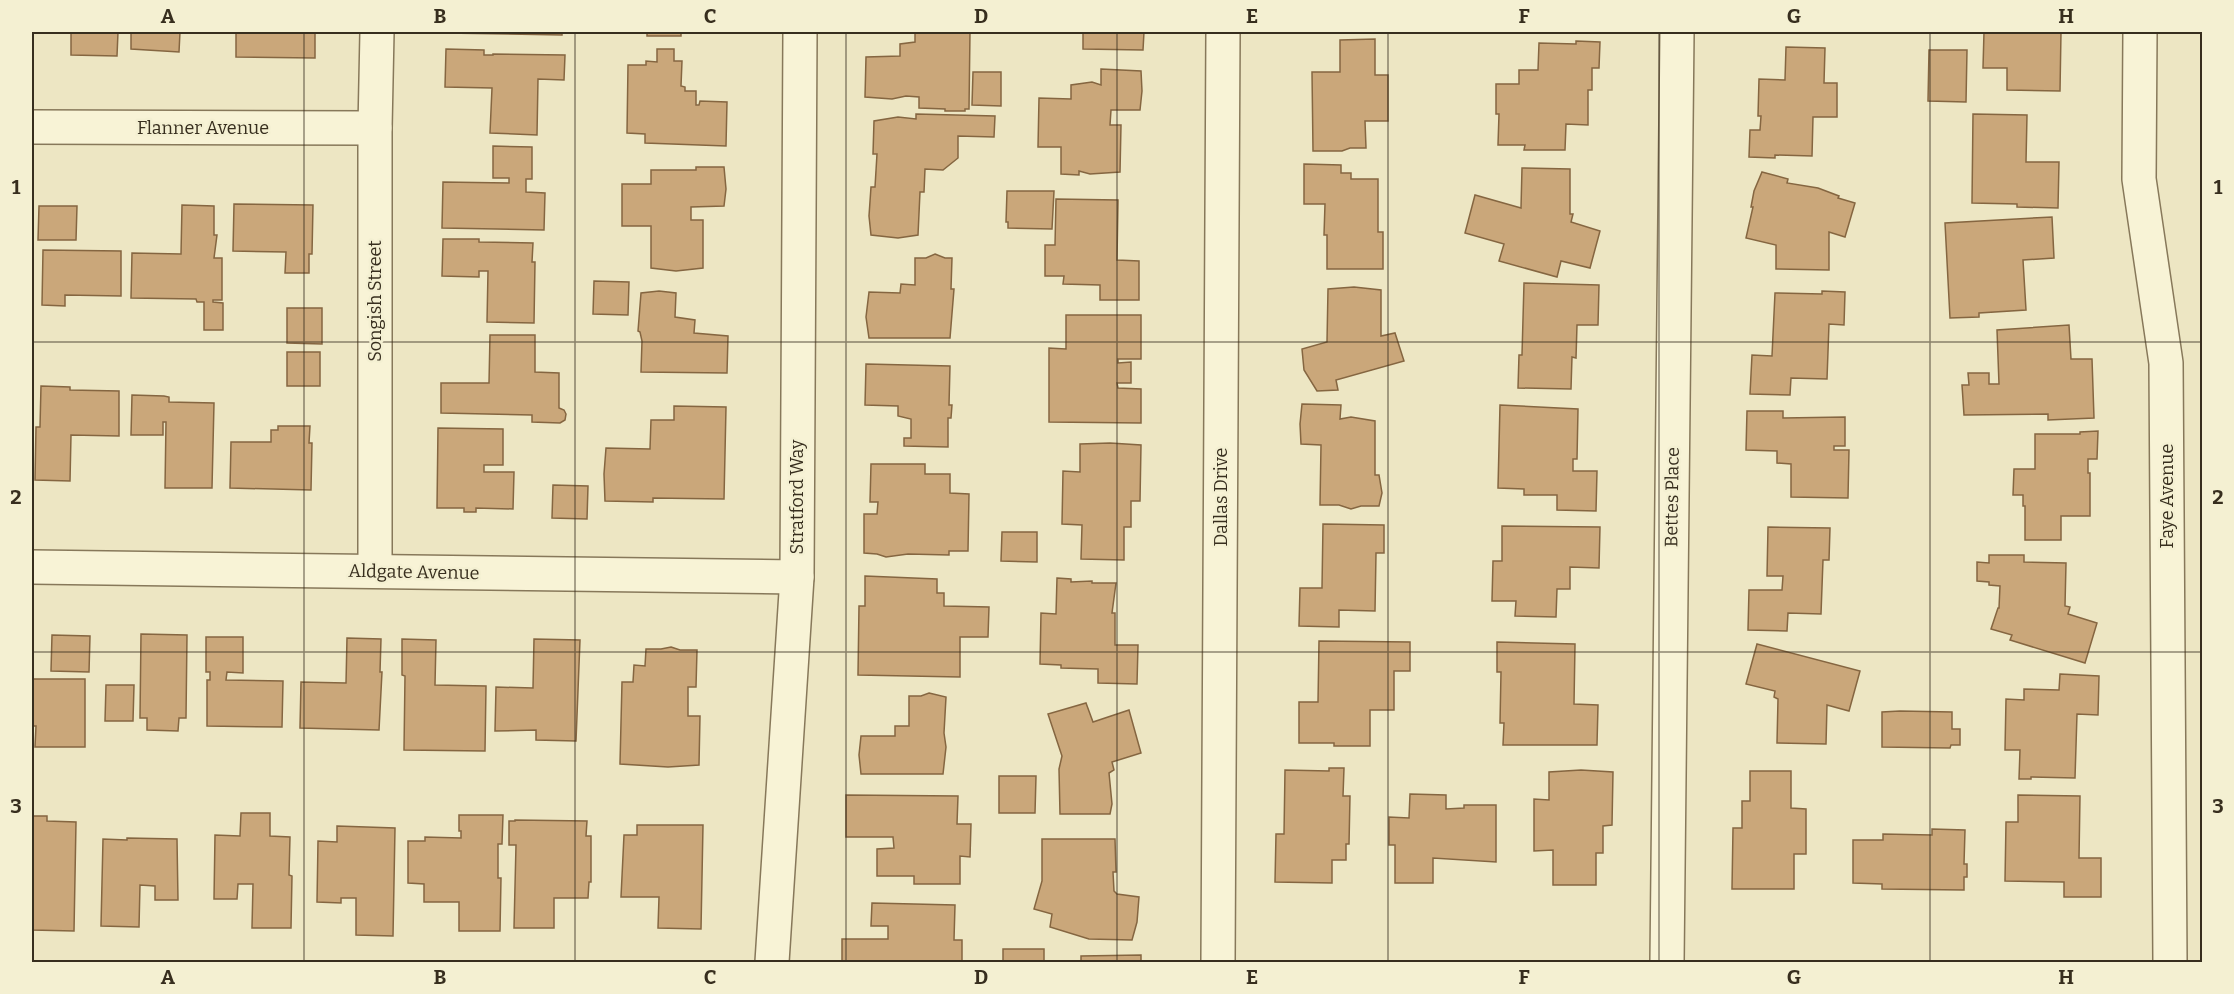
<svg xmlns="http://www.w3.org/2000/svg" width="2234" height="994" font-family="Bitter,serif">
	<rect width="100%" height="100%" fill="#ede6c3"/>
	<!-- building -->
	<g fill="#caa77a" stroke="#856641" stroke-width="1.5">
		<polygon points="71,32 118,32 117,56 71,55"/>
		<polygon points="131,32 180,32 179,52 131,49"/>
		<polygon points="236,32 315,32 315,58 236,57"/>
		<polygon points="444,32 562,32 562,35 444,33"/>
		<rect x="647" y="32" width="34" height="4"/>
		<polygon points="915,32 970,32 969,109 965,109 965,111 945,111 945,109 919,108 919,97 906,96 892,99 865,97 866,57 900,56 900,44 915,42"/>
		<polygon points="1083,32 1144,32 1143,50 1083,49"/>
		<polygon points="1984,32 2061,32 2060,91 2007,90 2007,68 1983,68"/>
		<polygon points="1375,39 1375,75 1388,75 1388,121 1365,121 1366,148 1350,148 1342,151 1313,151 1312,72 1340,72 1340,40"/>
		<polygon points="1576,41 1600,42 1599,68 1592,68 1592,90 1588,90 1588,125 1566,124 1565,150 1524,150 1525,145 1498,145 1499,114 1496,114 1496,84 1519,84 1519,70 1538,70 1539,43 1576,44"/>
		<polygon points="1786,47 1825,48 1824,83 1837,83 1837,117 1813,117 1812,156 1775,155 1775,158 1749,157 1750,130 1760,130 1761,116 1758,116 1759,79 1785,80"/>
		<polygon points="446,49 484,50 484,55 493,55 493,54 565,55 564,80 538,79 537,135 490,133 492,88 445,87"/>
		<polygon points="657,49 674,49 674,61 682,61 681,86 685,87 685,91 696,91 696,105 699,105 700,101 727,102 726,146 645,143 645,134 627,133 628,65 646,65 646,61 657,62"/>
		<polygon points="1929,50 1967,50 1966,102 1928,101"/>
		<polygon points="1101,69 1141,71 1142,91 1140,110 1111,110 1110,125 1121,125 1120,172 1090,174 1079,171 1079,175 1061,174 1061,147 1038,147 1039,98 1071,99 1071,85 1092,82 1101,85"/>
		<polygon points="973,72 1001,72 1001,106 972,105"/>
		<polygon points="916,114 995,116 994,137 958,136 958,158 943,170 925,169 924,192 920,192 918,235 898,238 871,235 869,216 871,187 875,187 877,154 873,154 874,121 898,117 916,119"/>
		<polygon points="1973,114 2027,115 2026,162 2059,162 2058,208 2017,207 2017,204 1972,203"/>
		<polygon points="493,146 532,147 532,179 526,179 526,192 545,193 544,230 442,228 443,182 509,183 509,178 493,178"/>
		<polygon points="1304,164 1341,165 1341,173 1351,173 1351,179 1378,179 1378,232 1383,232 1383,269 1327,269 1327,235 1324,235 1325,204 1304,204"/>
		<polygon points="696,167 724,167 726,189 724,206 691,207 691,220 703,220 703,268 676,271 651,268 651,226 622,226 622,184 651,184 651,170 696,170"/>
		<polygon points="1522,168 1570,169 1570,214 1573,214 1571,222 1600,231 1590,268 1561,261 1557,277 1499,261 1504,244 1465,233 1475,195 1521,208"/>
		<polygon points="1762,172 1788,179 1787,183 1818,188 1839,196 1838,198 1855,203 1845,237 1829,232 1829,270 1776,269 1776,245 1746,238 1753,207 1751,207 1754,191"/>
		<polygon points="1007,191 1054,191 1052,229 1008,228 1008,222 1006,222"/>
		<polygon points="1056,199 1118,200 1117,260 1139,261 1139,300 1100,300 1100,285 1063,284 1064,276 1045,276 1045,245 1055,245"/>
		<polygon points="234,204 313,205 312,254 309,254 309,273 285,273 286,252 233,251"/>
		<polygon points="182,205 214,206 214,235 217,235 214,258 222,258 222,300 213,300 213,302 223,303 223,330 204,330 204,302 197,302 196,299 131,298 132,253 181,254"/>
		<polygon points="39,206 77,206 76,240 38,240"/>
		<polygon points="2052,217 2054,258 2023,260 2026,310 1979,313 1979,317 1950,318 1945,223"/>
		<polygon points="443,239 479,239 479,242 533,243 532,262 535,262 534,323 487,322 488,271 479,271 479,277 442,276"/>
		<polygon points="43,250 121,251 121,296 65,295 65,306 42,305"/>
		<polygon points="935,254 945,258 952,258 951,289 954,289 950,338 869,338 866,317 869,292 900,293 901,284 915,285 915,258 926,258"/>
		<polygon points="594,281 629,282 628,315 593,314"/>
		<polygon points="1524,283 1599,285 1598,325 1577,325 1576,358 1572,357 1571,389 1518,388 1519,355 1522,355"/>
		<polygon points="1354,287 1381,290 1381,336 1395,333 1404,361 1336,380 1338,390 1317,391 1304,370 1302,349 1327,342 1328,289"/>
		<polygon points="659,291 676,293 675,317 695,320 694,333 728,336 727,373 641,372 642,341 640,332 638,331 641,293"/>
		<polygon points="1822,291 1845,292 1844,325 1829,324 1827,379 1791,378 1790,395 1750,394 1752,355 1772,356 1775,293 1822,294"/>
		<polygon points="287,308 322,308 322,344 287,343"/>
		<polygon points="1066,315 1141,315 1141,359 1118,359 1118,363 1131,362 1131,383 1117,383 1118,388 1141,389 1141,423 1049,422 1049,348 1066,349"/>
		<polygon points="2069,325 2071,359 2092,359 2094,418 2048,420 2048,414 1964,415 1962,385 1969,385 1968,373 1989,373 1989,384 1999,384 1997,330"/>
		<polygon points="490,335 535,335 535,372 559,373 559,408 564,410 566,414 565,420 560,423 532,422 532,415 441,413 441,383 489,383"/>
		<rect x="287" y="352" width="33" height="34"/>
		<polygon points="866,364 950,366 949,405 952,405 951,418 948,418 948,447 904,446 904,438 911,438 911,419 898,416 898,406 865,405"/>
		<polygon points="41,386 70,387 70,390 119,391 119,436 71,435 70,481 35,480 36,427 40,427"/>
		<polygon points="132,395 164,396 169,397 169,402 214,403 212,488 165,488 166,422 163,422 163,435 131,435"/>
		<polygon points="1302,404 1341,405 1340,419 1351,417 1375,421 1375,475 1379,475 1382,493 1379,506 1361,506 1351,509 1339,505 1320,505 1321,445 1301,444 1300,424"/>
		<polygon points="1500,405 1578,409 1577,459 1573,459 1573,471 1597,471 1596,511 1557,510 1557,495 1524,495 1524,489 1498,488"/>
		<polygon points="674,406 726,407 724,499 653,498 653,502 605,501 604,474 606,448 650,449 651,420 674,420"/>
		<polygon points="1747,411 1783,411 1783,418 1845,417 1845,446 1834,446 1834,450 1849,450 1848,498 1791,497 1791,464 1777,463 1777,451 1746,450"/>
		<polygon points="278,426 310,426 309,443 312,443 311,490 230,488 231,442 271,442 271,430 278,430"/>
		<polygon points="438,428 503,429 503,465 484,465 484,472 514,472 513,509 476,508 476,512 464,512 464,508 437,508"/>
		<polygon points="2098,431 2097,459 2088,459 2088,473 2090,473 2090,516 2061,516 2061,540 2025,540 2025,506 2023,506 2023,495 2013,495 2014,469 2035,469 2035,434 2080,434 2080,432"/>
		<polygon points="1110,443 1141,445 1140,501 1131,501 1131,527 1124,527 1124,560 1081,559 1082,525 1062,524 1063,471 1080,472 1080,444"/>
		<polygon points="871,464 925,464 925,474 950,474 950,493 969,494 968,551 949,551 949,555 908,554 886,557 877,554 864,553 864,514 877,514 878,502 870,502"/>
		<polygon points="553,485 588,486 587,519 552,518"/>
		<polygon points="1323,524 1384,525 1384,553 1376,553 1375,611 1339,610 1339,627 1299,626 1300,588 1322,588"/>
		<polygon points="1502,526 1600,527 1599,568 1570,567 1570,589 1557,589 1556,617 1515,616 1516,601 1492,601 1493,561 1502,561"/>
		<polygon points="1768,527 1830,528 1829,560 1823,560 1821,614 1788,613 1787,631 1748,630 1749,590 1782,590 1783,576 1767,576"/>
		<polygon points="1002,532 1037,532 1037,562 1001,561"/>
		<polygon points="1989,555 2024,555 2024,562 2066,563 2065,606 2070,607 2068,614 2097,623 2085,663 2010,640 2012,635 1991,629 1998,608 1999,608 2000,586 1989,585 1989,582 1977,581 1977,562 1989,563"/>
		<polygon points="865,576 937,579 937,593 944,593 944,606 989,607 988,637 960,637 960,677 858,675 859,606 865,606"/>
		<polygon points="1057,578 1071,579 1071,582 1092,581 1092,583 1116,583 1112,613 1115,613 1115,645 1138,645 1137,684 1098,683 1098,669 1061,668 1061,665 1040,664 1041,613 1056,614"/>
		<polygon points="141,634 187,635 186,718 179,718 178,731 147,730 147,718 140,718"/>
		<polygon points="52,635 90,636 89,672 51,671"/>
		<polygon points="206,637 243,637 243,673 227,672 226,680 283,681 282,727 207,726 207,680 210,680 210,672 206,672"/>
		<polygon points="347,638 381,639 380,672 382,672 379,730 300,728 301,682 346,683"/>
		<polygon points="402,639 436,640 435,685 486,686 485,751 404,750 405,676 402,675"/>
		<polygon points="534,639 580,640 576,741 536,740 536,730 495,731 496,687 533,688"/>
		<polygon points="1319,641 1410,642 1410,671 1394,671 1394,710 1370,710 1370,746 1334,746 1334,743 1299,743 1299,702 1318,702"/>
		<polygon points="1497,642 1575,644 1574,704 1598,705 1597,745 1503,745 1504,723 1500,723 1501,672 1497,672"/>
		<polygon points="1757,644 1860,671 1849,711 1827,705 1826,744 1777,743 1778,699 1774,697 1775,691 1746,684"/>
		<polygon points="671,647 680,650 697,650 696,687 688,687 688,716 700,716 699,765 668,767 620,764 622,682 633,682 634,665 645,666 646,649 661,649"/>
		<polygon points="2060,674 2099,676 2098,715 2077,714 2075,778 2031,777 2031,779 2019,779 2020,750 2005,750 2006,699 2024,700 2024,689 2059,690"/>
		<polygon points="32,679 85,679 85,747 35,747 36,726 32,726"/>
		<polygon points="106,685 134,685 133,721 105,721"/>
		<polygon points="929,693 946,697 944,733 946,747 943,774 861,774 859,755 861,736 895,736 895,726 909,726 909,696 921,696"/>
		<polygon points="1086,703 1093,722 1129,710 1141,753 1112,762 1114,770 1109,773 1112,804 1110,814 1060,814 1059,769 1062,756 1048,714"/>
		<polygon points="1900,711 1952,712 1952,729 1960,729 1960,745 1951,745 1950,748 1882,747 1882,712"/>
		<polygon points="1329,768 1344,768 1343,796 1350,796 1349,844 1346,844 1346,860 1332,860 1332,883 1275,882 1276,834 1284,834 1285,770 1329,771"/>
		<polygon points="1581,770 1613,772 1612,825 1603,826 1603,853 1596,853 1596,885 1553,885 1553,850 1534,851 1534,799 1549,800 1549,772"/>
		<polygon points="1750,771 1791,771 1791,808 1806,809 1806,854 1794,854 1794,889 1732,889 1733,828 1742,828 1742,801 1750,801"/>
		<polygon points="999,776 1036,776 1035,813 999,813"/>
		<polygon points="1410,794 1446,795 1446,809 1464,808 1464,805 1496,805 1496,862 1433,858 1433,883 1395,883 1395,845 1389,845 1389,817 1409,818"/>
		<polygon points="846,795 958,796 957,824 971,824 970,857 960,856 960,884 914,884 914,876 877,876 877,849 894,848 893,837 846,837"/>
		<polygon points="2018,795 2080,796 2079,858 2101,858 2101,897 2064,897 2064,882 2005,881 2006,822 2018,822"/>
		<polygon points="241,813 270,813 270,836 290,837 289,875 292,876 291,928 252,928 253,884 238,884 237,899 214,899 215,835 240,836"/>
		<polygon points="459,815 503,815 502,844 498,844 498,878 501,878 500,931 459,931 459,902 424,902 424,884 408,883 408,841 425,841 425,837 461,838 461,831 459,831"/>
		<polygon points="32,816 47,816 47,821 76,822 74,931 32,930"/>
		<polygon points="515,820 587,821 586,836 591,836 591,882 589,882 588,898 554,898 554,928 514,928 516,845 509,845 509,821 515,821"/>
		<polygon points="637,825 703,825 701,929 658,928 659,897 621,897 624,835 637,835"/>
		<polygon points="337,826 395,828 393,936 356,935 356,898 341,898 341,903 317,902 318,841 337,842"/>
		<polygon points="1932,829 1965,830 1964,864 1967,864 1967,877 1964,877 1964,890 1882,889 1882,884 1853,883 1853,840 1883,840 1883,834 1932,835"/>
		<polygon points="127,838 177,839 178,900 155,900 155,886 140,885 139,927 101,926 103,839 127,840"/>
		<polygon points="1042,839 1115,839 1116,872 1113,872 1114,891 1117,894 1139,897 1137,922 1132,940 1089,939 1050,927 1052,914 1034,909 1042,881"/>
		<polygon points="872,903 955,905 954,940 962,940 962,962 842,962 842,939 888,939 888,926 871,926"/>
		<rect x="1003" y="949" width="41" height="13"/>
		<polygon points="1141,955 1141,962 1081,962 1081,956"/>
	</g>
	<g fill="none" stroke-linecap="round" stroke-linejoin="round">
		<!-- minor casing -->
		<g stroke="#87785a" stroke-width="36">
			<g id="minor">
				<polyline points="2140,32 2139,179 2166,363 2170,962"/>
				<polyline points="32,127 375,128"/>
				<polyline points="32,567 797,577"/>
				<polyline points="375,571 375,128 377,32"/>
				<polyline points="772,962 797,577 800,32"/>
				<polyline points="1218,962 1223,32"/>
				<polyline points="1667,962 1677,32"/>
			</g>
		</g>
		<!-- minor -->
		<use href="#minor" stroke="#f8f3d6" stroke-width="33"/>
	</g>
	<!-- grid -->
	<path fill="none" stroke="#372e1e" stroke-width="1.5" stroke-opacity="0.55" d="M304,32v930M575,32v930M846,32v930M1117,32v930M1388,32v930M1659,32v930M1930,32v930M32,342h2170M32,652h2170"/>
	<g text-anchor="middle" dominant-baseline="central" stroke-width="5" stroke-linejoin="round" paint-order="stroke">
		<!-- street labels -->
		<g font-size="18" fill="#372e1e" stroke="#f4f0d2">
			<text x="203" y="128">Flanner Avenue</text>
			<text transform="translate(375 301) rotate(-90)">Songish Street</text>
			<text transform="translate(2167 496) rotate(-90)">Faye Avenue</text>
			<text transform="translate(797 497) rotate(-90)">Stratford Way</text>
			<text transform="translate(1221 497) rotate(-90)">Dallas Drive</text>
			<text transform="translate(1672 497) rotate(-89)">Bettes Place</text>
			<text transform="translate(414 572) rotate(1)">Aldgate Avenue</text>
		</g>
	</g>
	<!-- border -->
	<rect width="2234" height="994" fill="none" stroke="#f4f0d2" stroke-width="66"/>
	<rect x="33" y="33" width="2168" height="928" fill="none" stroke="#372e1e" stroke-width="2"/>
	<g font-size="20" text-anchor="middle" font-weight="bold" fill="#372e1e">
		<text x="168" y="23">A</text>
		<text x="440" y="23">B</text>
		<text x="710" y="23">C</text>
		<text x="981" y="23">D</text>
		<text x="1252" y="23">E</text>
		<text x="1524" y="23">F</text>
		<text x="1794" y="23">G</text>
		<text x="2066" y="23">H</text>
		<text x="16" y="194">1</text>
		<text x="2218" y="194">1</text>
		<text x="16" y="504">2</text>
		<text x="2218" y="504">2</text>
		<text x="16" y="813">3</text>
		<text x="2218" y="813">3</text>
		<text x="168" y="984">A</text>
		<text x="440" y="984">B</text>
		<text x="710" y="984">C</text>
		<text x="981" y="984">D</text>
		<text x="1252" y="984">E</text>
		<text x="1524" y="984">F</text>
		<text x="1794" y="984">G</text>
		<text x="2066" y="984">H</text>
	</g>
</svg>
